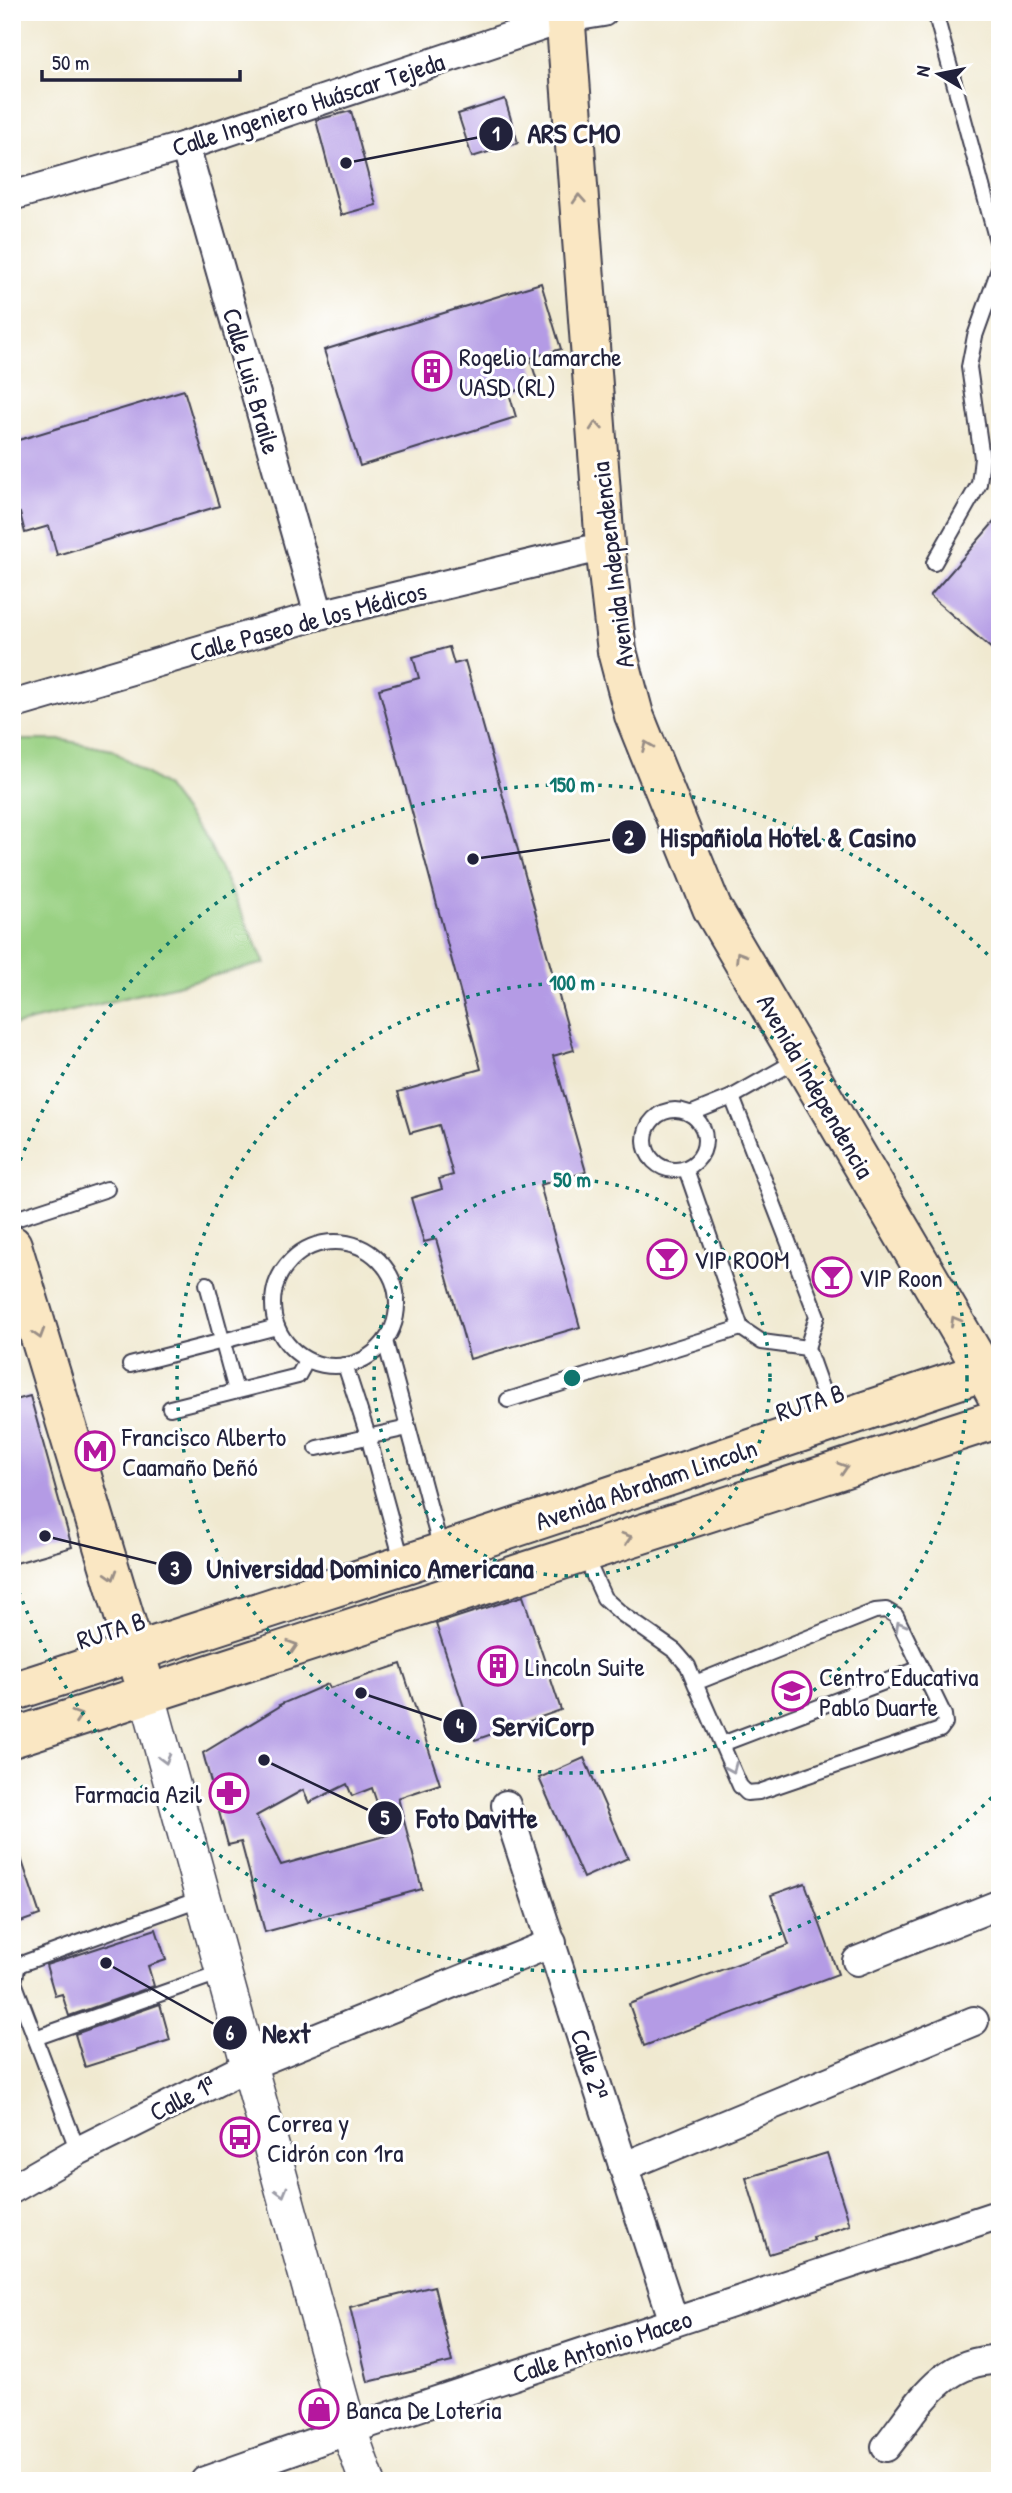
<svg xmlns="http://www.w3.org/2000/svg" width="1012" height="2493" font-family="'Patrick Hand',sans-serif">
	<rect width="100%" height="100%" fill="#fff"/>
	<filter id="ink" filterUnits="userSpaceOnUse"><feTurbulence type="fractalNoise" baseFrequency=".0143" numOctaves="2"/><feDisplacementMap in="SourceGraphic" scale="14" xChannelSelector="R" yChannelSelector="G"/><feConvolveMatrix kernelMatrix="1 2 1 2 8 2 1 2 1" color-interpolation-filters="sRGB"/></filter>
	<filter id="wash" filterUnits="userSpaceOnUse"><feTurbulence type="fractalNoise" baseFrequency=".00686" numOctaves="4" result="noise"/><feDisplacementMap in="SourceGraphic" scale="28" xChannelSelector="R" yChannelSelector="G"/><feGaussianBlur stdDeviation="1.57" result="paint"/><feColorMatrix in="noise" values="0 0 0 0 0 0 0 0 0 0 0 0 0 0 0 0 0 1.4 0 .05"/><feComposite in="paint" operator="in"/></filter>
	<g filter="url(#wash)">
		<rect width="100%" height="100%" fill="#f0e9d0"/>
		<!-- green -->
		<polygon fill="#9ad183" stroke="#5e7a5f" stroke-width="2" points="12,740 63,740 112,750 165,786 210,846 265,963 12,1026"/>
		<g id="blocks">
			<!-- building -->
			<g fill="#b49be5" fill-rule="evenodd">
				<polygon points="505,99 518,143 472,157 458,114"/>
				<polygon points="351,111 376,205 341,215 316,120"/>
				<polygon points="541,283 561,349 530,358 538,384 509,393 516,417 360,466 324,350"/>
				<polygon points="184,390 219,506 57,555 49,526 25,533 20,513 12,515 12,442"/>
				<polygon points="1000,515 1000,656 930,596"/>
				<polygon points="449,647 454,664 465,661 574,1050 553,1056 586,1172 540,1185 580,1327 470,1359 436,1239 424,1242 411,1198 442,1189 439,1179 453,1175 439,1125 410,1133 398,1092 481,1069 379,689 419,678 413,657"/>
				<polygon points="30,1396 72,1547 16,1563 12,1550 12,1401"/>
				<polygon points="523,1596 561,1710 475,1740 436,1624"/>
				<path d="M401,1664l39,120 -42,14 24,91 -157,43 -24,-90 -13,3 -25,-92 77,-47 -1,-1 49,-21 2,4zM347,1784l5,12 20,-8 16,47 -107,30 -25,-49 47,-26 6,13z"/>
				<polygon points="584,1758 628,1858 583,1878 539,1778"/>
				<polygon points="12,1843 16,1843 40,1915 12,1925"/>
				<polygon points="805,1883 838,1974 644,2046 629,2004 789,1945 771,1895"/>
				<polygon points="156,1929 166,1960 148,1966 154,1986 69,2016 62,1994 55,1996 46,1965"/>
				<polygon points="160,2004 170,2040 85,2067 75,2034"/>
				<polygon points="827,2153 850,2225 813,2237 814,2240 769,2254 746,2178"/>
				<polygon points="434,2286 452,2362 368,2382 350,2307"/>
			</g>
		</g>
	</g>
	<g filter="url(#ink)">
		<use href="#blocks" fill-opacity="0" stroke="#414051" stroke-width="2"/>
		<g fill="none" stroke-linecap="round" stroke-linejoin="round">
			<!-- service casing -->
			<g stroke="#414051" stroke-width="18">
				<g id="service">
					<polyline points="934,563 979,484 982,458 969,367 975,336 999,269 998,245 935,12"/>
					<polyline points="732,1097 817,1316 807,1348"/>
					<circle cx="675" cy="1140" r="30"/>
					<polyline points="690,1114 732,1097 799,1059"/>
					<polyline points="686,1169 741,1328 762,1342 807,1348 833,1421"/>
					<polyline points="12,1220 107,1189"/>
					<circle cx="335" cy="1304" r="62"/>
					<polyline points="207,1284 236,1391"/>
					<polyline points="385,1341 441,1549"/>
					<polyline points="130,1365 277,1327"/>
					<polyline points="345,1365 368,1436 403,1564"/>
					<polyline points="508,1400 741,1328"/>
					<polyline points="170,1408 298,1376 307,1360"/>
					<polyline points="317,1448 408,1428"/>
					<polyline points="584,1554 604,1598 622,1614 675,1651 688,1666 695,1683 740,1786 747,1793 759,1792 940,1730 945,1723 944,1715 896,1616 886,1610 875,1611 695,1683"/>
					<polyline points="722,1744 921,1668"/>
					<polyline points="35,2038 222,1972"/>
					<polyline points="78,2151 14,1982 18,1965 202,1898"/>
				</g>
			</g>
			<!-- minor casing -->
			<g stroke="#414051" stroke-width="32">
				<g id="minor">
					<polyline points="185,146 319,615"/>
					<polyline points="12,196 185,146 566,18 603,12"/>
					<polyline points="12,705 319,615 605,546"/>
					<polyline points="506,1805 674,2322"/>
					<polyline points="857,1961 1000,1904"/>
					<polyline points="623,2167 974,2021"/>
					<polyline points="12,2189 78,2151 248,2066 552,1943"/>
					<path d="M886,2447c32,-40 56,-89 114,-87"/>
					<polyline points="205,2481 349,2430 1000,2214"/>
				</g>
			</g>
			<!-- tertiary casing -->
			<g stroke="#414051" stroke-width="38">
				<polyline id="tertiary" points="147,1693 349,2430 367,2481"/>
			</g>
			<!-- secondary casing -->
			<g stroke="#414051" stroke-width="42">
				<g id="secondary">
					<polyline points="565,12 605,546 617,651 634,715 712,908 984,1372 1000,1402"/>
					<polyline points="12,1245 142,1675"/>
					<polyline points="12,1692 403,1565 1000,1366"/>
					<polyline points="12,1738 1000,1418"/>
				</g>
			</g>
			<!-- service -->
			<use href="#service" stroke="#fff" stroke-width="14"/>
			<!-- minor -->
			<use href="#minor" stroke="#fff" stroke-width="28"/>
			<!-- tertiary -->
			<use href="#tertiary" stroke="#fff" stroke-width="35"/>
			<!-- secondary -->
			<use href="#secondary" stroke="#fae7c3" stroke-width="38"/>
		</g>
		<!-- one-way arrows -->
		<defs><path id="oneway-chevron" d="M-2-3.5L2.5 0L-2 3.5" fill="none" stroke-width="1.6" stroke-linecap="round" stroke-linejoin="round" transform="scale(1.75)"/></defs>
		<g stroke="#998e86">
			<use href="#oneway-chevron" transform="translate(579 199) rotate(-94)"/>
			<use href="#oneway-chevron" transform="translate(596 426) rotate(-94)"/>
			<use href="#oneway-chevron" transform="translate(647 746) rotate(-112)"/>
			<use href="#oneway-chevron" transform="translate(740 956) rotate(-121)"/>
			<use href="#oneway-chevron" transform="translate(955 1321) rotate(-120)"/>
			<use href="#oneway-chevron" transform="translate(39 1334) rotate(73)"/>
			<use href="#oneway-chevron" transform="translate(843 1468) rotate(-18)"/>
			<use href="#oneway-chevron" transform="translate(627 1538) rotate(-18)"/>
			<use href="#oneway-chevron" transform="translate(112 1575) rotate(73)"/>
			<use href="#oneway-chevron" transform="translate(293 1646) rotate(-18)"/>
			<use href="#oneway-chevron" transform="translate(77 1716) rotate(-18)"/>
		</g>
		<g stroke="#9c9ca7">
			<use href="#oneway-chevron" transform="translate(900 1626) rotate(-119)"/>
			<use href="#oneway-chevron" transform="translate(165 1759) rotate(75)"/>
			<use href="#oneway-chevron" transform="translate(732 1768) rotate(67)"/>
			<use href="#oneway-chevron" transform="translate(282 2192) rotate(74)"/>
		</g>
	</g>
	<!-- distance rings -->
	<g fill="none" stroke="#0f766e" stroke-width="3.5" stroke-dasharray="3.5 7">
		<circle cx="572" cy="1378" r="198"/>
		<circle cx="572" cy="1378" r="395"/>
		<path d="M999 1790A593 593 0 0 1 13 1576M13 1180A593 593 0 0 1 999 966"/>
	</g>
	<!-- icons -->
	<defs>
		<g id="building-ring" transform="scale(2.0125)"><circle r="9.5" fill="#fff" stroke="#b5179e" stroke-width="1.5"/><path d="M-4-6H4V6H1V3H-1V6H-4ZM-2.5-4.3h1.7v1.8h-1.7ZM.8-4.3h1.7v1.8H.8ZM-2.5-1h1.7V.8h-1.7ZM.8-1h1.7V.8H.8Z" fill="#b5179e"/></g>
		<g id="bar-ring" transform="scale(2.0125)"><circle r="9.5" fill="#fff" stroke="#b5179e" stroke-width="1.5"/><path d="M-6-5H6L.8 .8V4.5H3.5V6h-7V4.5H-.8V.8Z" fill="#b5179e"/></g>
		<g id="metro-ring" transform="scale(2.0125)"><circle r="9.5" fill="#fff" stroke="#b5179e" stroke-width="1.5"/><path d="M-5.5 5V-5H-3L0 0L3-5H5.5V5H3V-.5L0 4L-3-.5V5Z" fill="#b5179e"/></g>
		<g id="school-ring" transform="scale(2.0125)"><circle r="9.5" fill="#fff" stroke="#b5179e" stroke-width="1.5"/><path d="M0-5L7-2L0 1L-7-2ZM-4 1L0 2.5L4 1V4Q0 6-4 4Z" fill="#b5179e"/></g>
		<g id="pharmacy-ring" transform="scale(2.0125)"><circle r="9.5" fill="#fff" stroke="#b5179e" stroke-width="1.5"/><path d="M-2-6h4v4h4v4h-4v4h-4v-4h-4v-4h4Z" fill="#b5179e"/></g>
		<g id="bus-ring" transform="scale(2.0125)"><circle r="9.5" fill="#fff" stroke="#b5179e" stroke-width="1.5"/><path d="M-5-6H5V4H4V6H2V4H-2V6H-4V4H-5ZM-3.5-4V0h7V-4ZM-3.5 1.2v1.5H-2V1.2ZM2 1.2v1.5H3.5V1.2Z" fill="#b5179e"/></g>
		<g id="shop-ring" transform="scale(2.0125)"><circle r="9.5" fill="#fff" stroke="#b5179e" stroke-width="1.5"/><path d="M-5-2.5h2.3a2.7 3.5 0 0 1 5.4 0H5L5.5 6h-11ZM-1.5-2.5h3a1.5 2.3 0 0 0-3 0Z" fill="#b5179e"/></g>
	</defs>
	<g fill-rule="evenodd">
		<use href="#building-ring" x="432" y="371"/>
		<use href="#bar-ring" x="667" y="1259"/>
		<use href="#bar-ring" x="832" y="1277"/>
		<use href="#metro-ring" x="95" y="1451"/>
		<use href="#building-ring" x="498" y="1666"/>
		<use href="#school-ring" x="792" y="1691"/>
		<use href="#pharmacy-ring" x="229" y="1793"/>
		<use href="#bus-ring" x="240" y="2137"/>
		<use href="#shop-ring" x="319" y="2409"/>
	</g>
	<g text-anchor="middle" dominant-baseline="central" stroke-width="6" stroke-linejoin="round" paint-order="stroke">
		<!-- street labels -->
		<g font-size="26" fill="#22223b" stroke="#fff">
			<text transform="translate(308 104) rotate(-18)">Calle Ingeniero Huáscar Tejeda</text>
			<text transform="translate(252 381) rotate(74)">Calle Luis Braile</text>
			<text transform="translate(612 565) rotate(-97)">Avenida Independencia</text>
			<text transform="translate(308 621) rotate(-15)">Calle Paseo de los Médicos</text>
			<text transform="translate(816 1086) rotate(60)">Avenida Independencia</text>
			<text transform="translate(810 1402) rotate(-18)">RUTA B</text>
			<text transform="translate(646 1484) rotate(-19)">Avenida Abraham Lincoln</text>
			<text transform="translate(111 1630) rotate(-18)">RUTA B</text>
			<text transform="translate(590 2064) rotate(72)">Calle 2ª</text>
			<text transform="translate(182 2098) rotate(-27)">Calle 1ª</text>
			<text transform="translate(602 2346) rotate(-18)">Calle Antonio Maceo</text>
		</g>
		<!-- poi labels -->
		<g font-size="26" fill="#22223b" stroke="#fff" text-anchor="start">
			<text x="459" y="356">Rogelio Lamarche<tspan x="459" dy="30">UASD (RL)</tspan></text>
			<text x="694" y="1259">VIP ROOM</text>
			<text x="859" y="1277">VIP Roon</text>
			<text x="122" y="1436">Francisco Alberto<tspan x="122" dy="30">Caamaño Deñó</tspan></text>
			<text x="525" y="1666">Lincoln Suite</text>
			<text x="819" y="1676">Centro Educativa<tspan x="819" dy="30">Pablo Duarte</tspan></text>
			<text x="202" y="1793" text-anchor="end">Farmacia Azil</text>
			<text x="267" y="2122">Correa y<tspan x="267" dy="30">Cidrón con 1ra</tspan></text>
			<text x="346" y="2409">Banca De Loteria</text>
		</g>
	</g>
	<circle cx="572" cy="1378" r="10" fill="#0f766e" stroke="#fff" stroke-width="3.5"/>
	<g font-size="21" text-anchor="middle" font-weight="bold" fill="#0f766e" stroke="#fff" stroke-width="6" stroke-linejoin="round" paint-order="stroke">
		<text x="572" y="792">150 m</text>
		<text x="572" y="990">100 m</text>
		<text x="572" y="1187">50 m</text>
	</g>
	<!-- callouts -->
	<path fill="none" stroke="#22223b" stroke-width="2.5" d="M346 163L496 134M473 859L629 837M45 1536L175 1568M361 1693L460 1726M264 1760L385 1818M106 1963L230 2033"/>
	<g fill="#22223b" stroke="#fff" stroke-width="2.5">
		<circle cx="346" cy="163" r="7"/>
		<circle cx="473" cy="859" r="7"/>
		<circle cx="45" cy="1536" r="7"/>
		<circle cx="361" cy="1693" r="7"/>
		<circle cx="264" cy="1760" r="7"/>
		<circle cx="106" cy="1963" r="7"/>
		<circle cx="496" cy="134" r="18"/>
		<circle cx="629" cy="837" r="18"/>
		<circle cx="175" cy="1568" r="18"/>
		<circle cx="460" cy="1726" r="18"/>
		<circle cx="385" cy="1818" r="18"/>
		<circle cx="230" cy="2033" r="18"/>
	</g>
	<g font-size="21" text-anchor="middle" font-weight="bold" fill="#fff">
		<text x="496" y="141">1</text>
		<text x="629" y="845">2</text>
		<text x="175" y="1576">3</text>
		<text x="460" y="1733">4</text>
		<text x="385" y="1825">5</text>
		<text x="230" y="2040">6</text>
	</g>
	<g font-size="28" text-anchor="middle" font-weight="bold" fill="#22223b" stroke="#fff" stroke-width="6" stroke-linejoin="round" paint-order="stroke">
		<text x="574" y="143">ARS CMO</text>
		<text x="788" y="847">Hispañiola Hotel &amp; Casino</text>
		<text x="370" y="1578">Universidad Dominico Americana</text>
		<text x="543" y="1736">ServiCorp</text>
		<text x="477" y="1828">Foto Davitte</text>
		<text x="286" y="2043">Next</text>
	</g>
	<!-- margin -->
	<rect width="1012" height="2493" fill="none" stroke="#fff" stroke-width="42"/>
	<!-- north arrow -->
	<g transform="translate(939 74) rotate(280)" stroke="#ffffff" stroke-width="5" paint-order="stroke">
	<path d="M0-5L12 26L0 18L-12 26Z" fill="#22223b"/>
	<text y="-10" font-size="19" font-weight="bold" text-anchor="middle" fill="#22223b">N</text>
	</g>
	<!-- scale -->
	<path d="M42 70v10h198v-10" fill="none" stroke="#22223b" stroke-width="3.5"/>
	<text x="52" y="70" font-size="21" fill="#22223b" stroke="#ffffff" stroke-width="5" paint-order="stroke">50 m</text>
</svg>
